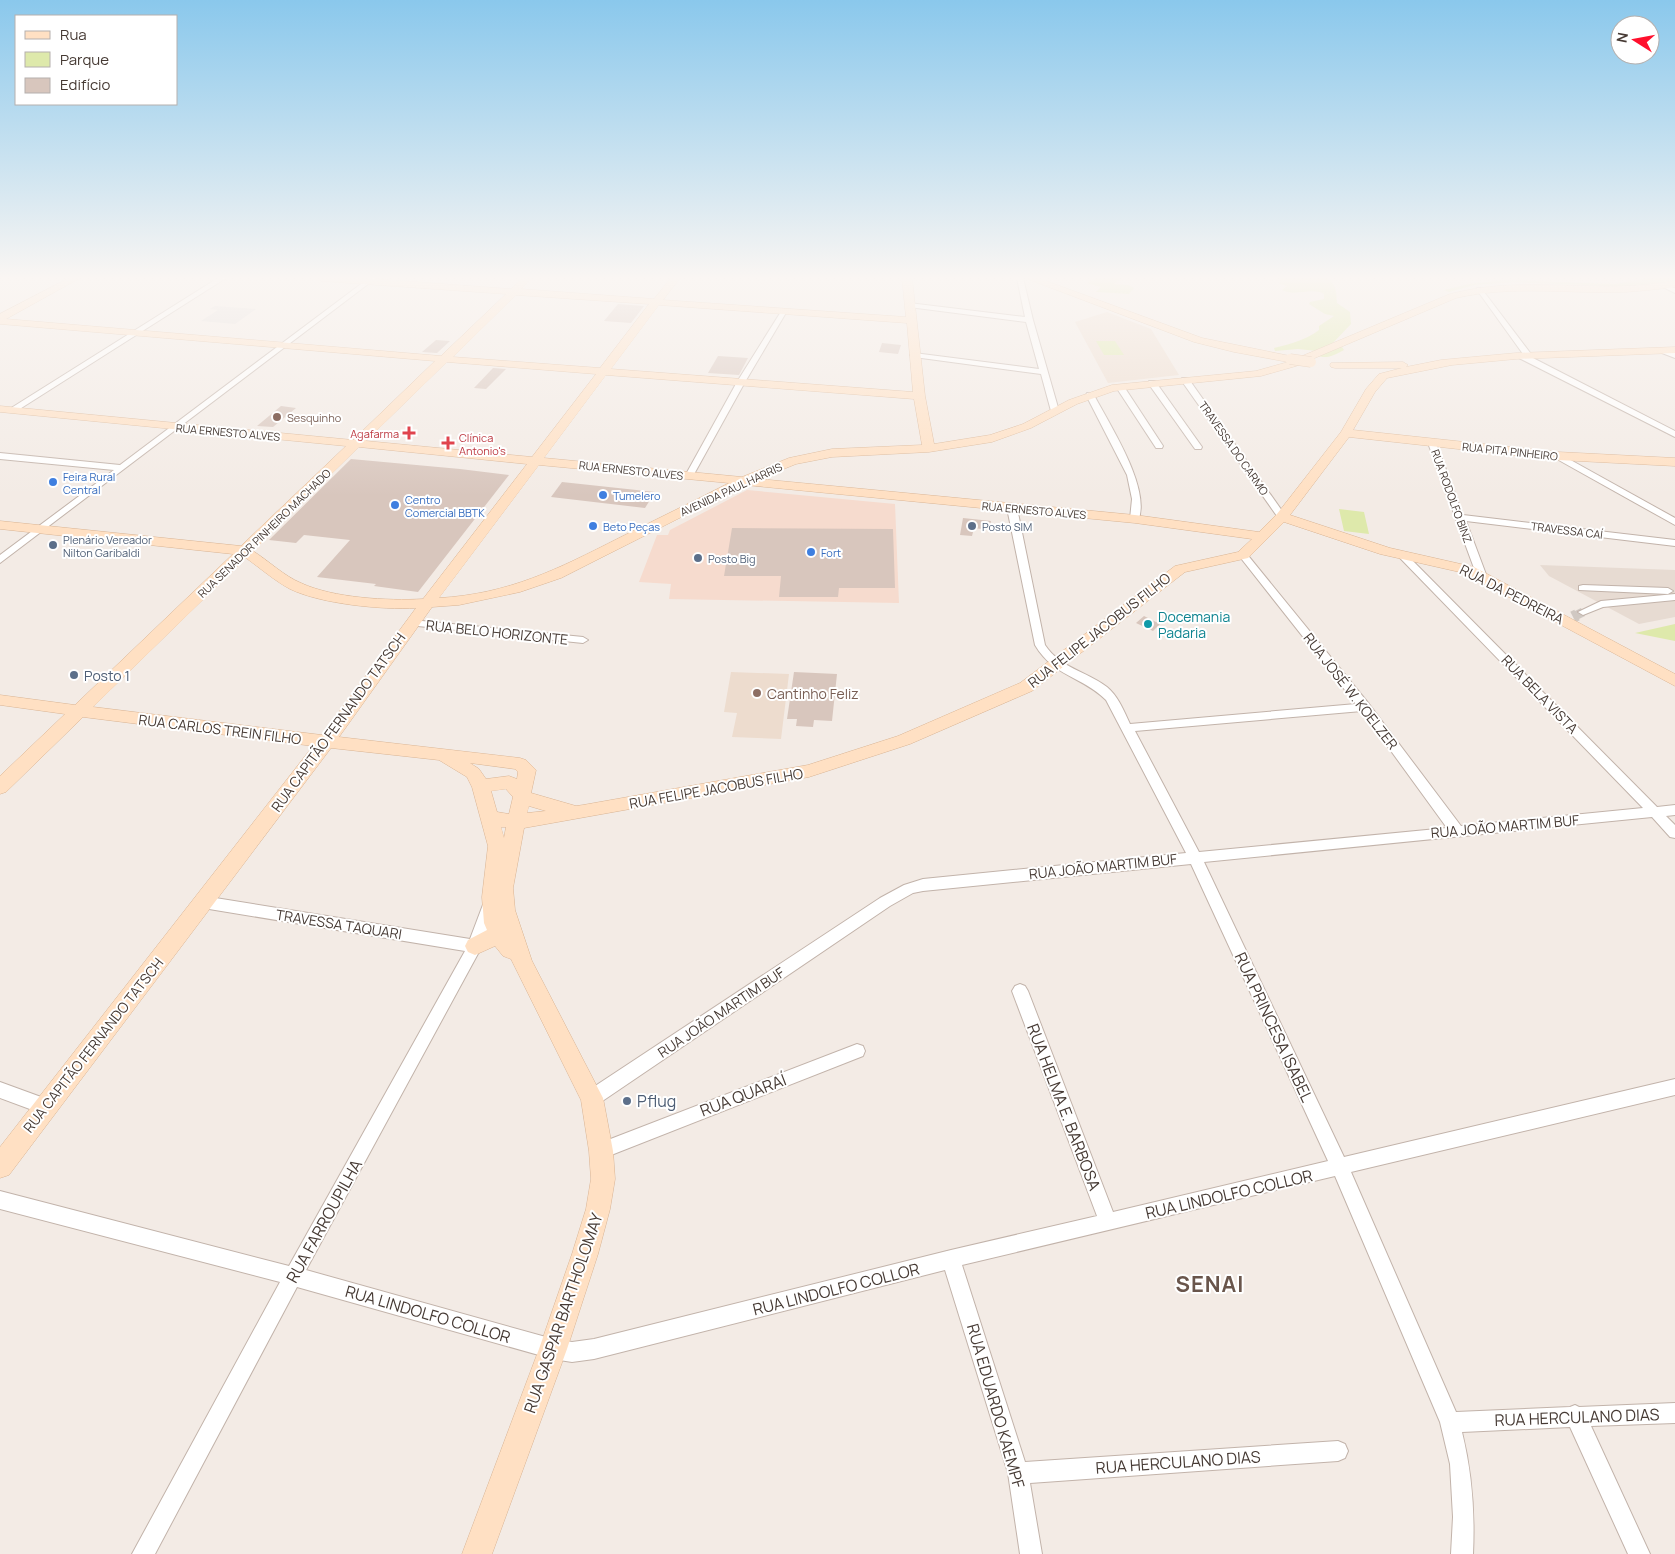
<svg xmlns="http://www.w3.org/2000/svg" width="1675" height="1554" font-family="Manrope,sans-serif">
	<rect width="100%" height="100%" fill="#f3ebe5"/>
	<!-- residential -->
	<polygon fill="#e7dbd2" points="1540,565 1675,570 1675,617 1639,624 1549,576"/>
	<!-- commercial -->
	<polygon fill="#f6dbce" points="747,490 895,504 899,603 669,599 671,584 639,582 657,535 668,535 670,530"/>
	<!-- education -->
	<g fill="#eddcce">
		<polygon points="1107,312 1151,329 1179,375 1108,383 1075,322"/>
		<polygon points="731,672 789,674 781,739 732,737 737,713 724,712"/>
	</g>
	<!-- green -->
	<g fill="#dee9ab">
		<polygon points="1096,278 1121,278 1114,284 1128,285 1134,288 1129,294 1096,292 1101,287 1087,283"/>
		<path d="M1280,278h48c9,8 8,14 9,25l13,9 1,12 -20,21 11,2 2,3c-9,5 -18,10 -28,5l1,-4 -19,-2 -23,2 -1,-3c16,-4 32,-8 45,-18v-4l15,-10 -9,-2 -16,-10 1,-2 14,-3v-5c-13,-7 -28,3 -42,-4l5,-4 -7,-2z"/>
		<polygon points="1647,278 1675,278 1675,280 1628,287 1513,282 1474,285 1449,292 1444,290 1469,284 1506,280 1615,284"/>
		<polygon points="1096,341 1115,341 1124,355 1104,355"/>
		<polygon points="1339,509 1364,512 1369,534 1344,531"/>
		<polygon points="1675,624 1675,641 1635,633"/>
	</g>
	<!-- parking -->
	<polygon fill="#e1dcda" points="215,306 256,309 235,324 201,321 218,310 210,309"/>
	<!-- building -->
	<g fill="#d8c6bd">
		<polygon points="618,304 644,306 631,323 604,321"/>
		<polygon points="436,340 450,341 437,353 422,352"/>
		<polygon points="882,343 901,345 898,354 879,352"/>
		<polygon points="718,356 748,358 739,375 708,373"/>
		<polygon points="493,368 506,369 486,389 474,388"/>
		<polygon points="281,406 296,408 273,427 257,426"/>
		<polygon points="351,459 460,469 509,475 418,592 374,586 376,584 317,577 350,540 304,535 296,543 269,540"/>
		<polygon points="562,482 655,492 645,508 551,497"/>
		<polygon points="963,518 991,521 989,530 974,528 972,536 960,535"/>
		<polygon points="732,528 893,529 895,588 839,588 838,597 779,597 781,576 724,576"/>
		<polygon points="1144,616 1160,624 1153,631 1136,623"/>
		<polygon points="794,672 837,674 832,721 814,720 813,727 796,726 797,719 787,719"/>
	</g>
	<g fill="none" stroke-linecap="round" stroke-linejoin="round">
		<!-- street-tunnel-far1 -->
		<polyline stroke="#d0c8c2" stroke-width="9" stroke-dasharray="9 4.5" stroke-linecap="butt" points="1575,616 1583,612"/>
		<!-- street-tunnel -->
		<polyline stroke="#d0c8c2" stroke-width="12" stroke-dasharray="12 6" stroke-linecap="butt" points="1573,617 1577,615"/>
		<!-- street casing -->
		<g stroke="#c2b3aa" stroke-width="2">
			<g id="street">
				<polygon points="218,278 226,278 15,412 8,410"/>
				<polygon points="369,278 376,278 0,563 0,555 114,470 0,459 0,453 120,465"/>
				<polygon points="1017,278 1023,278 1033,320 1059,411 1058,413 1051,411 1041,374 914,357 910,355 914,353 1039,369 1026,322 909,307 906,305 909,303 1025,317"/>
				<polygon points="1661,284 1675,288 1675,293 1661,286"/>
				<polygon points="1477,288 1481,288 1531,354 1531,357 1675,431 1675,437 1519,358 1519,354 1523,354 1477,290"/>
				<polygon points="782,310 787,311 745,382 693,476 692,478 686,478 685,476 737,382"/>
				<polygon points="1662,349 1675,353 1675,358 1662,353"/>
				<polygon points="1182,378 1188,378 1285,515 1285,519 1279,519 1181,380"/>
				<polygon points="1149,381 1155,381 1202,447 1201,449 1195,449 1148,383"/>
				<polygon points="1117,385 1123,385 1163,446 1162,448 1156,448 1116,387"/>
				<path d="M1087,393l7,2c15,29 58,94 44,126h-6l-2,-2 2,-20 -5,-24 -41,-80z"/>
				<polygon points="1429,441 1436,443 1463,515 1675,540 1675,546 1466,521 1487,577 1482,580 1478,579 1428,443"/>
				<polygon points="1558,453 1675,518 1675,525 1555,458 1554,456"/>
				<path d="M1012,505l5,3 28,137c15,23 41,26 62,42 11,9 17,24 23,37l226,-20 -116,-147v-4h6l123,151 92,122 182,-18 -243,-250v-4h6l251,253 18,-2v10l-9,1 9,9v13l-5,-1 -18,-20 -448,45 140,295 331,-78v16l-324,77 105,240 114,-5 5,-2 4,2 96,-4v20l-84,3 59,128h-22l-58,-127 -108,5c10,41 13,80 11,122h-22l2,-37 -3,-53 -10,-42 -105,-246 -373,89 63,197 313,-21 7,3 3,7 -3,7 -7,3 -308,22 12,71h-22l-12,-81 -63,-203 -351,89 -22,3 -19,-3 -256,-72 -142,267h-23l148,-272 -280,-73v-18l289,75 176,-315 -262,-43 -5,-2 -2,-4 2,-4 5,-2 267,43 14,-37 5,-2 5,2 2,4 -16,44 -174,320 247,69 19,3 22,-3 357,-89 146,-34 -85,-225 3,-5 5,-2 5,2 3,5 85,221 215,-51 -137,-297 -268,27 -10,2 -23,13 -292,198 -6,2 -6,-2 -2,-6 2,-6 294,-194 24,-13 19,-6 263,-26 -80,-153c-24,-24 -52,-23 -71,-55l-28,-137zM1362,711l85,117 -248,24 -64,-121z"/>
				<polygon points="1583,585 1668,588 1673,591 1668,594 1579,590 1579,586"/>
				<polygon points="1675,594 1675,600 1603,607 1583,615 1578,612 1601,601"/>
				<polygon points="412,620 583,637 588,640 583,643 408,625 407,623 408,621"/>
				<polygon points="857,1044 863,1046 865,1051 863,1056 601,1159 595,1157 593,1151 595,1145"/>
				<polygon points="0,1082 52,1101 54,1107 52,1113 46,1115 0,1098"/>
			</g>
		</g>
		<!-- secondary casing -->
		<g stroke="#d9b494" stroke-width="1">
			<path id="secondary" d="M69,278h11l-74,41 435,37 65,-62 -185,-13 -4,-3h45l149,11 12,-11h9l-11,11 133,10 17,-21h9l-17,22 243,17 -4,-39h10l13,118 9,48 56,-9 33,-11 46,-24 43,-15 144,-14 32,-9 -54,-10 -40,-10 -169,-64h13l164,60 88,18 5,3 155,-65c63,-16 113,-6 175,-8 17,0 34,-3 50,-5v6c-17,2 -33,4 -50,5 -58,2 -111,-7 -169,6l-160,68 -35,10 -147,15 -37,13 -46,24 -39,14 -63,10 -97,5 -36,7 -37,15 376,36 124,17 18,-18 64,-82 25,-43 13,-15 23,-6h-67l-4,-1 -1,-2 1,-2 72,-1 5,3 -2,2 35,-7 75,-7 159,-6v6l-159,6 -64,6 -65,13 -12,14 -22,38 205,22 117,6v8l-117,-6 -209,-23 -59,78 100,33 84,19 201,107v12l-211,-113 -84,-19 -96,-32 -36,36 -63,14 -153,119 -122,53 -101,33 -285,51 -11,60 2,22 17,51 71,137 10,53 2,28 -5,30 -12,45 -31,95 -75,205h-30l77,-205 33,-95 14,-45 5,-30 -2,-28 -8,-51 -70,-141 -8,-3 -8,-10 -20,9 -7,-3 -3,-6 3,-6 19,-10 -3,-7 -2,-26 6,-51 -16,-59 -5,-10 -28,-17 -108,-12 -322,427 -9,3v-31l313,-401 -230,-29 -77,75 -6,2v-18l65,-62 -65,-9v-10l75,10 158,-151 -233,-25v-8l241,25 105,-100 -346,-34v-6l353,34 82,-79 -435,-37v-10zM516,295l133,9 -49,64 -147,-11zM659,305l248,18 6,69 -302,-23zM447,362l149,12 -64,83 -166,-16zM606,375l308,24 8,46 -90,4 -43,9 -47,19 -198,-19zM359,447l168,17 -104,135c-35,2 -90,-1 -122,-16 -17,-7 -32,-22 -48,-32zM539,465l190,18c-37,19 -74,37 -110,55 -61,31 -110,56 -180,60zM745,485l390,38 117,16 -14,13 -63,14 -155,117 -122,53 -90,29 -225,40 -7,1 -45,-13 5,-23 -10,-10 -6,-2 -181,-21 93,-130 27,-2 61,-13 41,-14zM246,558c14,10 29,23 44,31 31,15 92,21 126,19l-94,127 -229,-28zM470,763l45,6 3,3 -1,7 -8,-3 -23,3 -7,-10zM506,789l7,8 -4,17 -12,-2 -6,-21zM529,806l17,5 -19,2zM501,827h5l-2,11z"/>
		</g>
		<!-- street -->
		<use href="#street" fill="#fff" fill-rule="evenodd"/>
		<!-- secondary -->
		<use href="#secondary" fill="#ffe0c3" fill-rule="evenodd"/>
		<!-- secondary-bridge casing -->
		<g stroke="#d9b494" stroke-width="11" stroke-linecap="butt">
			<polyline id="secondary-bridge" points="1290,359 1311,362"/>
		</g>
		<!-- secondary-bridge -->
		<use href="#secondary-bridge" stroke="#ffe0c3" stroke-width="10"/>
	</g>
	<!-- sky -->
	<linearGradient id="sky" x2="0" y2="1"><stop stop-color="#8ac8ec"/><stop offset="0.56" stop-color="#faf6f3"/><stop offset="1" stop-color="#faf6f3" stop-opacity="0"/></linearGradient>
	<rect width="1675" height="496" fill="url(#sky)"/>
	<!-- markers -->
	<g fill="#8d6e63" stroke="#fff" stroke-width="2">
		<circle cx="277" cy="417" r="5"/>
		<circle cx="757" cy="693" r="5"/>
	</g>
	<g fill="#e0444e" stroke="#fff" stroke-width="2">
		<path d="M406.5 425.5h5v5h5v5h-5v5h-5v-5h-5v-5h5z"/>
		<path d="M445.5 435.5h5v5h5v5h-5v5h-5v-5h-5v-5h5z"/>
	</g>
	<g fill="#3f7fe0" stroke="#fff" stroke-width="2">
		<circle cx="53" cy="482" r="5"/>
		<circle cx="603" cy="495" r="5"/>
		<circle cx="395" cy="505" r="5"/>
		<circle cx="593" cy="526" r="5"/>
		<circle cx="811" cy="552" r="5"/>
	</g>
	<g fill="#5c6f8a" stroke="#fff" stroke-width="2">
		<circle cx="972" cy="526" r="5"/>
		<circle cx="53" cy="545" r="5"/>
		<circle cx="698" cy="558" r="5"/>
		<circle cx="74" cy="675" r="5"/>
		<circle cx="627" cy="1101" r="5"/>
	</g>
	<circle fill="#0f9aa8" stroke="#fff" stroke-width="2" cx="1148" cy="624" r="5"/>
	<g text-anchor="middle" dominant-baseline="central" stroke-width="4" stroke-linejoin="round" paint-order="stroke">
		<!-- far-education labels -->
		<g font-size="11" fill="#785e54" stroke="#fff" text-anchor="start">
			<text x="287" y="417">Sesquinho</text>
		</g>
		<!-- far-street labels -->
		<g font-size="11" fill="#463a34" stroke="#fff">
			<text transform="translate(228 432) rotate(5)">RUA ERNESTO ALVES</text>
			<text transform="translate(1234 448) rotate(55)">TRAVESSA DO CARMO</text>
			<text transform="translate(1510 451) rotate(6)">RUA PITA PINHEIRO</text>
			<text transform="translate(631 470) rotate(6)">RUA ERNESTO ALVES</text>
			<text transform="translate(731 489) rotate(-25)">AVENIDA PAUL HARRIS</text>
			<text transform="translate(1452 496) rotate(70)">RUA RODOLFO BINZ</text>
			<text transform="translate(1034 510) rotate(5)">RUA ERNESTO ALVES</text>
			<text transform="translate(1567 530) rotate(7)">TRAVESSA CAÍ</text>
			<text transform="translate(264 533) rotate(-44)">RUA SENADOR PINHEIRO MACHADO</text>
		</g>
		<!-- far-health labels -->
		<g font-size="11" fill="#be3a42" stroke="#fff" text-anchor="end">
			<text x="399" y="433">Agafarma</text>
			<text x="459" y="437" text-anchor="start">Clínica<tspan x="459" dy="13">Antonio's</tspan></text>
		</g>
		<!-- far-shop labels -->
		<g font-size="11" fill="#366cbe" stroke="#fff" text-anchor="start">
			<text x="63" y="476">Feira Rural<tspan x="63" dy="13">Central</tspan></text>
			<text x="613" y="495">Tumelero</text>
			<text x="405" y="499">Centro<tspan x="405" dy="13">Comercial BBTK</tspan></text>
			<text x="603" y="526">Beto Peças</text>
			<text x="821" y="552">Fort</text>
		</g>
		<!-- far-service labels -->
		<g font-size="11" fill="#4e5e75" stroke="#fff" text-anchor="start">
			<text x="982" y="526">Posto SIM</text>
			<text x="63" y="539">Plenário Vereador<tspan x="63" dy="13">Nilton Garibaldi</tspan></text>
			<text x="708" y="558">Posto Big</text>
		</g>
		<!-- street labels -->
		<g font-size="14" fill="#463a34" stroke="#fff">
			<text transform="translate(1512 594) rotate(27)">RUA DA PEDREIRA</text>
			<text transform="translate(1099 630) rotate(-38)">RUA FELIPE JACOBUS FILHO</text>
			<text transform="translate(497 632) rotate(6)">RUA BELO HORIZONTE</text>
			<text transform="translate(1351 691) rotate(52)">RUA JOSÉ W. KOELZER</text>
			<text transform="translate(1540 694) rotate(46)">RUA BELA VISTA</text>
			<text transform="translate(338 722) rotate(-54)">RUA CAPITÃO FERNANDO TATSCH</text>
			<text transform="translate(220 729) rotate(7)">RUA CARLOS TREIN FILHO</text>
			<text transform="translate(716 788) rotate(-10)">RUA FELIPE JACOBUS FILHO</text>
			<text transform="translate(1505 826) rotate(-5)">RUA JOÃO MARTIM BUF</text>
			<text transform="translate(1103 866) rotate(-6)">RUA JOÃO MARTIM BUF</text>
			<text transform="translate(339 924) rotate(9)">TRAVESSA TAQUARI</text>
			<text transform="translate(721 1012) rotate(-34)">RUA JOÃO MARTIM BUF</text>
			<text transform="translate(93 1045) rotate(-52)">RUA CAPITÃO FERNANDO TATSCH</text>
		</g>
		<!-- culture labels -->
		<g font-size="14" fill="#0d838f" stroke="#fff" text-anchor="start">
			<text x="1158" y="616">Docemania<tspan x="1158" dy="16">Padaria</tspan></text>
		</g>
		<!-- service labels -->
		<g font-size="14" fill="#4e5e75" stroke="#fff" text-anchor="start">
			<text x="84" y="675">Posto 1</text>
		</g>
		<!-- education labels -->
		<g font-size="14" fill="#785e54" stroke="#fff" text-anchor="start">
			<text x="767" y="693">Cantinho Feliz</text>
		</g>
		<!-- near-street labels -->
		<g font-size="16" fill="#463a34" stroke="#fff">
			<text transform="translate(1274 1027) rotate(65)">RUA PRINCESA ISABEL</text>
			<text transform="translate(743 1095) rotate(-21)">RUA QUARAÍ</text>
			<text transform="translate(1064 1107) rotate(69)">RUA HELMA E. BARBOSA</text>
			<text transform="translate(1229 1194) rotate(-13)">RUA LINDOLFO COLLOR</text>
			<text transform="translate(324 1221) rotate(-61)">RUA FARROUPILHA</text>
			<text transform="translate(836 1289) rotate(-14)">RUA LINDOLFO COLLOR</text>
			<text transform="translate(563 1313) rotate(-71)">RUA GASPAR BARTHOLOMAY</text>
			<text transform="translate(428 1314) rotate(16)">RUA LINDOLFO COLLOR</text>
			<text transform="translate(996 1406) rotate(74)">RUA EDUARDO KAEMPF</text>
			<text transform="translate(1577 1417) rotate(-2)">RUA HERCULANO DIAS</text>
			<text transform="translate(1178 1462) rotate(-4)">RUA HERCULANO DIAS</text>
		</g>
		<!-- near-service labels -->
		<g font-size="16" fill="#4e5e75" stroke="#fff" text-anchor="start">
			<text x="637" y="1101">Pflug</text>
		</g>
		<!-- near-district labels -->
		<g font-size="22" font-weight="bold" letter-spacing="1" fill="#69554b" stroke="#fff">
			<text x="1210" y="1284">SENAI</text>
		</g>
	</g>
	<!-- legend -->
	<rect x="15" y="15" width="162" height="90" fill="#ffffff" stroke="#b5b0ae"/>
	<rect x="25" y="31" width="25" height="8" fill="#ffe0c3" stroke="#b5b0ae"/>
	<text x="60" y="40" font-size="15" fill="#463a34">Rua</text>
	<rect x="25" y="52" width="25" height="15" fill="#dee9ab" stroke="#b5b0ae"/>
	<text x="60" y="65" font-size="15" fill="#463a34">Parque</text>
	<rect x="25" y="78" width="25" height="15" fill="#d8c6bd" stroke="#b5b0ae"/>
	<text x="60" y="90" font-size="15" fill="#463a34">Edifício</text>
	<!-- north arrow -->
	<g transform="translate(1635 40) rotate(281)"><circle r="24" fill="#ffffff" stroke="#b5b0ae"/>
	<path d="M0-4L9 19L0 12L-9 19Z" fill="#ff102d"/>
	<text y="-8" font-size="14" font-weight="bold" text-anchor="middle" fill="#463a34">N</text>
	</g>
</svg>
